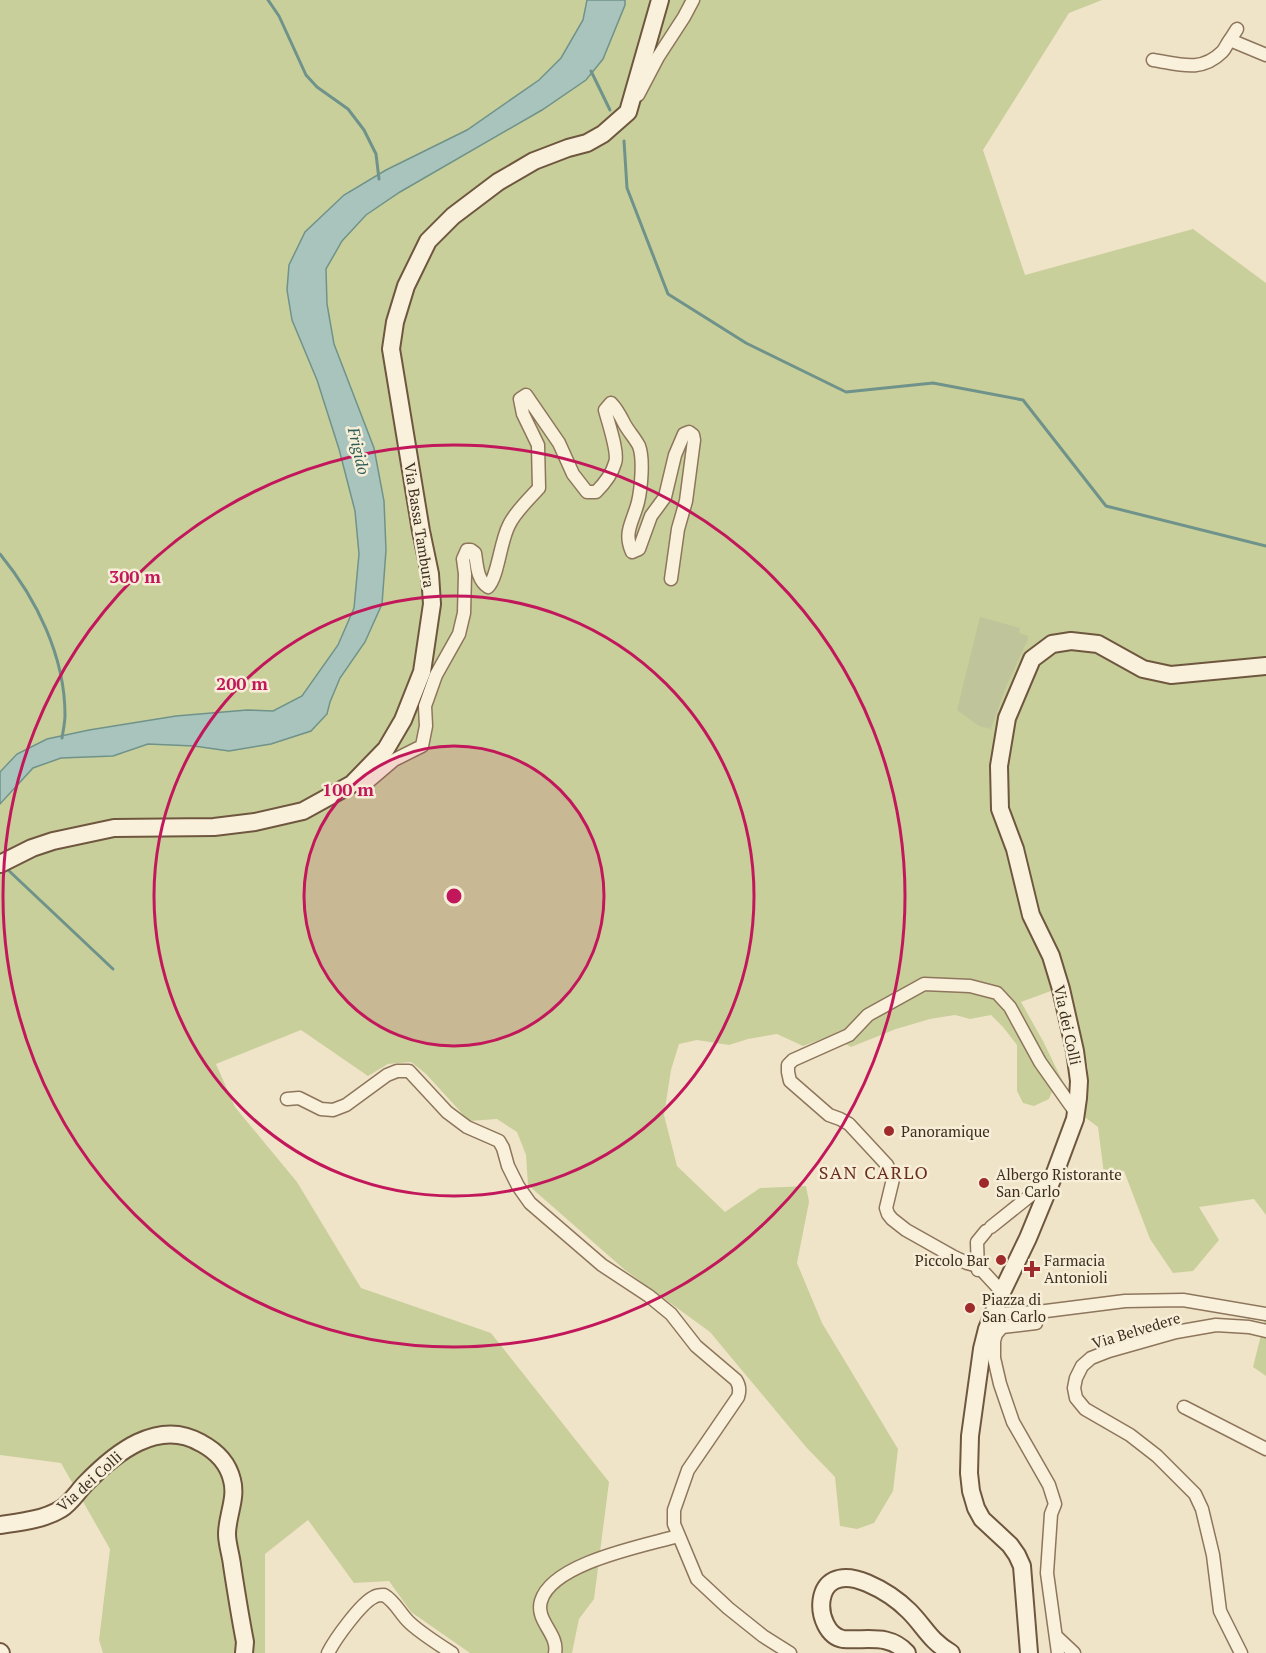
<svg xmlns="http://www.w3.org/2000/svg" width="1266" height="1653" font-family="'PT Serif',serif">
	<rect width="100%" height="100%" fill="#f0e4c8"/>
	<!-- green -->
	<g fill="#c9cf9b">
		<polygon points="0,0 1102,0 1069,13 983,150 1025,275 1193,229 1266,283 1266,1215 1254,1199 1199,1207 1219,1240 1193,1271 1173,1273 1150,1239 1124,1171 1104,1174 1098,1127 1082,1115 1088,1068 1067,985 1021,1002 1043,1041 1062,1080 1053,1089 1049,1099 1034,1106 1023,1103 1017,1091 1017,1045 1003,1027 991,1015 970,1019 955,1015 930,1019 896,1029 851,1047 833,1037 825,1038 803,1046 777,1034 748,1039 729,1045 697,1040 679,1044 671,1070 664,1115 677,1166 725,1212 760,1188 806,1186 809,1202 797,1263 822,1323 898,1449 893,1491 874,1523 857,1529 840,1526 835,1477 806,1447 710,1332 625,1270 528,1185 526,1155 517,1132 497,1119 469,1121 426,1074 411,1062 388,1064 368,1076 301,1030 216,1064 235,1107 297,1182 361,1288 491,1333 609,1482 594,1599 579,1619 572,1653 470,1653 411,1612 389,1581 354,1583 308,1520 265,1554 265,1653 103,1653 99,1640 110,1549 61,1463 0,1455"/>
		<polygon points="1266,1315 1266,1376 1253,1367"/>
	</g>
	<!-- cemetery -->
	<polygon fill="#bfc49a" points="980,617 1020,628 1019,633 1028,636 1028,639 1005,689 991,729 979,726 957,710"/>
	<!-- water -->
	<polygon fill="#a9c4bc" stroke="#6f938a" stroke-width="1.5" points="587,0 625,0 625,5 603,59 586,80 542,110 400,192 366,215 342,241 326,269 327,304 334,344 374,448 384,501 386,550 382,604 365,642 340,678 330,702 327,714 311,731 271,744 229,751 194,746 148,744 113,756 61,758 33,768 0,804 0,772 17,754 47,739 89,730 176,716 247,710 273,711 302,696 338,645 354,608 359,554 355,511 339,449 317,380 292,320 287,290 289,265 305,232 344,195 386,170 467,130 539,80 561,58 583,20"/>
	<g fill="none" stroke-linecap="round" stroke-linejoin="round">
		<!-- stream -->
		<g stroke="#6f938a" stroke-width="3">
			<polyline points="268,0 279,16 306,75 317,87 348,109 364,130 376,154 379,179"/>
			<polyline points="591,71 610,110"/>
			<polyline points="624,141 627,188 668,294 746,343 846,392 933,383 1023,400 1106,506 1266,546"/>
			<path d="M0,554c36,44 65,102 65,161 0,8 -2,16 -3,23"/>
			<polyline points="6,868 113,969"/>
		</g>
		<!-- street casing -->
		<g stroke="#8d765c" stroke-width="15">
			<g id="street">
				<polyline points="1230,40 1237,29"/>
				<path d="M1153,60c26,4 48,13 69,-8 4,-4 5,-9 8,-12l36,15"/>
				<polyline points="638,95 658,57 684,17 693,0"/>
				<path d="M352,784l15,-1 27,-23 28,-14 4,-20 -1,-20 11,-31 23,-41 5,-21 1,-39 -2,-15 4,-9h4l4,3c2,12 2,27 13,34 10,-10 12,-45 21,-62 6,-13 20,-26 30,-37l-1,-43 -15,-31 -3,-15 6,-4 33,48 14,31 14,18h9c8,-8 16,-18 19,-29 4,-10 -7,-41 -10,-53l6,-7c6,6 9,12 13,20 4,8 11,15 15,23 5,13 2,43 -1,56 -5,20 -15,30 -6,50l7,-3 12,-33 14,-19 10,-42 9,-21 5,-2 4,3 1,5 -8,61 -8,28 -7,50"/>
				<path d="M287,1099l12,-1 22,11 12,1 13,-5 41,-30 10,-4h12l38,41 20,15 32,14 4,7 5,18 10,20 12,17 72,62 47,31 22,18 25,32 40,34c4,6 4,11 2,17l-50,73 -14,40v14l23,55 31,29 35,28 27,17"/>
				<polyline points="991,1227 1051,1179"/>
				<polyline points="978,1270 977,1242 986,1231"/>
				<polyline points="1002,1292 978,1266 967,1263 954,1257 906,1230 892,1219 888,1214 886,1208 893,1179 887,1165 849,1124 840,1119 829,1115 790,1081 788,1072 788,1065 793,1060 849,1035 868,1015 924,984 970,986 997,993 1010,1007 1040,1062 1076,1113"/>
				<polyline points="1038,1312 1036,1323 1002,1327 996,1334 994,1341 994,1358 1000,1384 1013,1422 1049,1485 1055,1504 1051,1514 1047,1573 1058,1653"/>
				<polyline points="993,1313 999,1314 1038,1312 1125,1301 1183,1300 1266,1314"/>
				<polyline points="1184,1407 1266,1449"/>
				<polyline points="1057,1637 1074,1653"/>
				<path d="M328,1653c7,-14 33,-50 46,-56 3,-2 7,-2 10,-2 12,7 16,19 26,28 12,11 28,21 42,30"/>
				<path d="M555,1653c4,-19 -20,-32 -14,-52 11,-38 102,-55 137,-65"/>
				<polyline points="1241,1653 1220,1611 1213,1555 1202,1509 1195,1494 1157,1456 1130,1435 1085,1409 1076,1398 1074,1388 1076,1378 1082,1366 1091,1358 1109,1351 1176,1332 1216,1325 1249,1327 1266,1331"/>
			</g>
		</g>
		<!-- secondary casing -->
		<g stroke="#6f573f" stroke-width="20">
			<g id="secondary">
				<polyline points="0,864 32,848 53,841 114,828 214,827 255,822 303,811 352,784 386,749 403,720 422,672 432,604 430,574 421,531 391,349 395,322 406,286 428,241 453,216 498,182 534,161 568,148 587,143 603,134 628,112 660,0"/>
				<path d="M0,1525c20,-3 43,-5 61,-16 10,-6 17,-18 25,-26 29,-30 72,-65 115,-40 15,8 27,20 31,37 5,18 -5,36 -5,54 0,10 4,21 5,31 4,26 8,51 13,77l-1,11"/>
				<polyline points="0,1652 1,1653"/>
				<path d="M907,1653c-18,-20 -40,-12 -64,-14 -30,-5 -35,-81 24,-56 14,6 31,17 42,28 16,16 20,29 42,42"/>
				<polyline points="1029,1653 1022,1566 1017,1555 1010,1545 982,1519 976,1508 971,1491 969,1473 970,1436 982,1349 987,1329 1002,1292 1028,1238 1056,1170 1075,1119 1078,1098 1079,1081 1075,1051 1061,989 1051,956 1031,915 1015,849 1000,809 999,766 1007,718 1032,659 1052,644 1071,641 1098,644 1143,669 1171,675 1266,666"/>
			</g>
		</g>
		<!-- street -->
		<use href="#street" stroke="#faf1dc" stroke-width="12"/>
		<!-- secondary -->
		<use href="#secondary" stroke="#faf1dc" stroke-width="16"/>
	</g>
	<!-- distance rings -->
	<circle cx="454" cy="896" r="150" fill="#c2185b" fill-opacity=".12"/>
	<g fill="none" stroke="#c2185b" stroke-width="3">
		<circle cx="454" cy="896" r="150"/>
		<circle cx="454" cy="896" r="300"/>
		<circle cx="454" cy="896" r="451"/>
	</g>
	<!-- markers -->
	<g fill="#9e2a2b" stroke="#f7eed8" stroke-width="2">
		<circle cx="889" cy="1131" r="6"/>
		<circle cx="984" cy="1183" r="6"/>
		<circle cx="1001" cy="1260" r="6"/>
		<path d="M1029 1260h6v6h6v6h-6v6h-6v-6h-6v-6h6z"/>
		<circle cx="970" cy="1308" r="6"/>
	</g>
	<g text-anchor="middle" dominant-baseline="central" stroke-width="5" stroke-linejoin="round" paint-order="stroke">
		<!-- street labels -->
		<g font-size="15" fill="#3d2e20" stroke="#f7eed8">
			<text transform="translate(420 525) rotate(81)">Via Bassa Tambura</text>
			<text transform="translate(1068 1025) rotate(78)">Via dei Colli</text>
			<text transform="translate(1136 1330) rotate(-17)">Via Belvedere</text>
			<text transform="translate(89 1481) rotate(-42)">Via dei Colli</text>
		</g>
		<!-- poi labels -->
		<g font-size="15" fill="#3d2e20" stroke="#f7eed8" text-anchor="start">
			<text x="901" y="1131">Panoramique</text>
			<text x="996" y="1174">Albergo Ristorante<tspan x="996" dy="17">San Carlo</tspan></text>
			<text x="989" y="1260" text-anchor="end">Piccolo Bar</text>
			<text x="1044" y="1260">Farmacia<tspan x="1044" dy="17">Antonioli</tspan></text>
			<text x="982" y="1299">Piazza di<tspan x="982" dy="17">San Carlo</tspan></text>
		</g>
		<!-- water labels -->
		<g font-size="16" font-style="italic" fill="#2f5d5a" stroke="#f7eed8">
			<text transform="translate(359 451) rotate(77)">Frigido</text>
		</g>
		<!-- quarter labels -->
		<g font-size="18" letter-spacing="1.5" fill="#6b2e1e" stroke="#f7eed8">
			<text x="874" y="1172">SAN CARLO</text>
		</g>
	</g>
	<circle cx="454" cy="896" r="9" fill="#c2185b" stroke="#f7eed8" stroke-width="3"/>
	<g font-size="18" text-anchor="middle" font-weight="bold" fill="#c2185b" stroke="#f7eed8" stroke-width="5" stroke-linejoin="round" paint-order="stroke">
		<text x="135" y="583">300 m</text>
		<text x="242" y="690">200 m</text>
		<text x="348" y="796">100 m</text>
	</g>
</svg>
